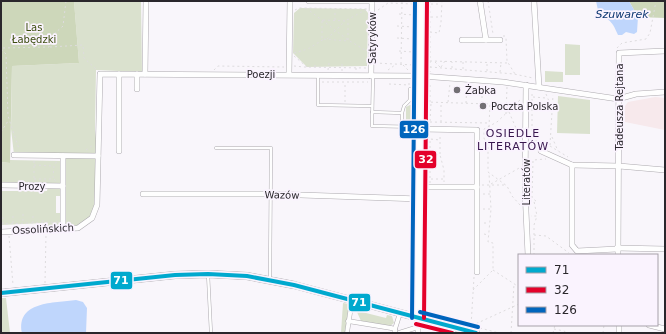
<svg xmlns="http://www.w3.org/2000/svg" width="666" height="334" font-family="'DejaVu Sans',sans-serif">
	<rect width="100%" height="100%" fill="#f9f6fb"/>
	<!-- education -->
	<polygon fill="#f7e9ec" points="655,97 665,98 665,130 625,122 625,106 628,102"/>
	<!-- green -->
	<g fill="#dae1ce" fill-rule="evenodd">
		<path d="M74,1h67l1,71 -46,-2 -1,60 3,26 -3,56 -13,14 -36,4 -1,-7 -44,2v-34h46l1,-5 -47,-1v-23l9,1v-3l53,1v-5l-49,-1 -3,-26 1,-63 67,-3zM56,196h7l-1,17h-6z"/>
		<polygon points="300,8 365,9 368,13 367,66 307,67 293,53 294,13"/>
		<polygon points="565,44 580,45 580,75 565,75"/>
		<polygon points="545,71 563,72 563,82 545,82"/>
		<polygon points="558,96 590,100 590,134 557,133"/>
		<polygon points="410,105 417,105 416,118 409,123 406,120 406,107"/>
		<polygon points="1,298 6,298 10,333 1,333"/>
		<polygon points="343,303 349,304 345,333 341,333"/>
		<polygon points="358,311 386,318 387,315 392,316 394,323 390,326 361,321 357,312"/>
	</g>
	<!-- forest -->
	<g fill="#cdd7ba">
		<polygon points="1,1 74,1 79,63 12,66 10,163 1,162"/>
		<polygon points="629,1 665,1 665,18 638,17"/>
	</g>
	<!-- water -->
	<g fill="#bfd6fc">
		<path d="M596,1h33l9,16 -1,15 -3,2 -8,-2 -4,3h-4c-5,-12 -7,-15 -19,-20z"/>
		<path d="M76,300l7,2 4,6 -1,25h-64c-6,-32 32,-30 54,-33z"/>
	</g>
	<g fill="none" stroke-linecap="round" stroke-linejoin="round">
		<!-- service casing -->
		<g stroke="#adaaaf" stroke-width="3.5">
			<g id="service">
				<polyline points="318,76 318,105 372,106"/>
				<polyline points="373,76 372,126 419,127"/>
				<polyline points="372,112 402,113 402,127"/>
				<polyline points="402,113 404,106 410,100 410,89"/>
				<polyline points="216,148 271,148 270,279"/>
				<polyline points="208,274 211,333"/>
			</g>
		</g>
		<!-- pedestrian casing -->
		<g stroke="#adaaaf" stroke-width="5">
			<g id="pedestrian">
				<polyline points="348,321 391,328 395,329 395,333"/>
				<polyline points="395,329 400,313"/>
				<polyline points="347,333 352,300"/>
				<polyline points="399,333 415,328"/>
			</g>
		</g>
		<!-- minor casing -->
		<g stroke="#adaaaf" stroke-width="6">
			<g id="minor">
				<polyline points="309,1 372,1"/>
				<polyline points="480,1 486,40"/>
				<polyline points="534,1 539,87"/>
				<polyline points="462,40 500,40"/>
				<polyline points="119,74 119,151"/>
				<polyline points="145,74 146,1"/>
				<polyline points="289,74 290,1"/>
				<polyline points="371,76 372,1"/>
				<polyline points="526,85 525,190 528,255"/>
				<polyline points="137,89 137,74"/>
				<polyline points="421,129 477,130 477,272"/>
				<polyline points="541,151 572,165 619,166 665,170"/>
				<polyline points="14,155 98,156"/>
				<polyline points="572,165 572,245 577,251 617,249"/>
				<polyline points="1,185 63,186"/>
				<polyline points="420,187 477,187"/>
				<polyline points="143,194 271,194 420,199"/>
				<polyline points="63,229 63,156"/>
				<polyline points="1,232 78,228 92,218 97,205 100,74 421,76 503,82 618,99 636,94 665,92"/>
				<polyline points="617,248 665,249"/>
				<polyline points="618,255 619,53 665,51"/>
				<polyline points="619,325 619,333"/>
				<polyline points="649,325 665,329"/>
				<polyline points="418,333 418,318"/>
			</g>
		</g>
		<!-- tertiary casing -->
		<g stroke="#adaaaf" stroke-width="8">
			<g id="tertiary">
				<polyline points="1,293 175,275 208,274 247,276 294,285 476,333"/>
				<polyline points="418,318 421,1"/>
			</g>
		</g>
		<!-- path -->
		<g stroke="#dedcde" stroke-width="1" stroke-dasharray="2 3" stroke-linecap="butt">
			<polyline points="430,1 430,72"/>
			<polyline points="488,1 493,34"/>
			<polyline points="431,4 441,4"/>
			<polyline points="306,8 348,40 365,50"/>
			<polyline points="295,10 299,8 367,9"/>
			<polyline points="378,10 388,3 414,4"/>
			<polyline points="399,14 414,15"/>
			<polyline points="431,17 441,17"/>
			<polyline points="323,20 348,21"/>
			<polyline points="335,20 335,9"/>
			<polyline points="347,20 367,9"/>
			<polyline points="322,21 322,39 349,41"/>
			<polyline points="397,26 413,27"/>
			<polyline points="430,32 439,33 441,22 442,1"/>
			<polyline points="503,36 505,36 506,38 507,61 515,74"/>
			<polyline points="397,38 413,39"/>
			<polyline points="327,39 345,21"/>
			<polyline points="348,40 348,21"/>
			<polyline points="414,42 414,1"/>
			<polyline points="50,47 83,45 84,58 97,70"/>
			<polyline points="3,48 49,47 54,34 63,26 66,1"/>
			<polyline points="617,48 622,43 646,39 650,33 656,1"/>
			<polyline points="1,49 6,54 8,116 19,149"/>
			<polyline points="399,51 413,52"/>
			<polyline points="294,53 308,49 324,39"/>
			<polyline points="294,56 307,67"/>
			<polyline points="430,61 508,63"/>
			<polyline points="414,62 414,56"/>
			<polyline points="435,62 441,68"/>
			<polyline points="375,63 414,65"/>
			<polyline points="401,64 402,1"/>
			<polyline points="315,65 315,70"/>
			<polyline points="403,65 409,71"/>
			<polyline points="294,66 304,67 366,68"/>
			<polyline points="430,67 514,74 533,78"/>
			<polyline points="441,67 445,61"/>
			<polyline points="452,68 452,62"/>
			<polyline points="463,69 463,62"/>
			<polyline points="214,70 218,66 284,67"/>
			<polyline points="328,70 329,63"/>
			<polyline points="356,70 356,65"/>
			<polyline points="388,70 395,65"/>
			<polyline points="342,71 342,63"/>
			<polyline points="487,71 487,62"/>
			<polyline points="500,72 501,63"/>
			<polyline points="322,82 368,82"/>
			<polyline points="389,84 409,85 409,82"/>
			<polyline points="546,94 551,106"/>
			<polyline points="533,97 546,98"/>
			<polyline points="345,102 345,83"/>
			<polyline points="426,102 490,104 489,127"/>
			<polyline points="430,102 430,83"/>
			<polyline points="448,102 450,83"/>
			<polyline points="466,103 467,84"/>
			<polyline points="482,103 482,86"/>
			<polyline points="509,112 519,135"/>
			<polyline points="506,114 507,87"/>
			<polyline points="430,121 431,103"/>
			<polyline points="430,122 489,123"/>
			<polyline points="441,122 441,103"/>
			<polyline points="1,132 8,121"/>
			<polyline points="552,137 558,151"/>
			<polyline points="530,139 532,139 532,92"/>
			<polyline points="532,144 532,139 536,139 537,144"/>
			<polyline points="530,145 550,146 568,157"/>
			<polyline points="550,145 553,95"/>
			<polyline points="86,150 93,145"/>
			<polyline points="431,154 440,155 444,170 444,182"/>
			<polyline points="440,154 440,135"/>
			<polyline points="34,165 53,166"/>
			<polyline points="34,178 34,160"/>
			<polyline points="53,178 54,166 57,161"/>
			<polyline points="34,179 53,179 57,181"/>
			<polyline points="431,179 444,179"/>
			<polyline points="430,183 430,139 440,140"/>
			<polyline points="491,184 521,167"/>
			<polyline points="482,185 505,185"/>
			<polyline points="483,194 490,194"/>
			<polyline points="530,201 534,201 537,216 531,216"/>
			<polyline points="536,201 532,198 533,160 546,159"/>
			<polyline points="520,205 512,196 507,186 488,172 488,148 484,138 484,129 497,122 521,99"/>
			<polyline points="483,209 490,209"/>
			<polyline points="23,214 23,223"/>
			<polyline points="33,216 33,223"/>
			<polyline points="43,222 43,217"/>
			<polyline points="13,223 13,215"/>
			<polyline points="484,223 488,223"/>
			<polyline points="1,224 58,222"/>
			<polyline points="3,224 3,217"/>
			<polyline points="484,234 488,235"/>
			<polyline points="534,235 546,236 569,253"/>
			<polyline points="9,236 13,285"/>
			<polyline points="534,255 534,225 537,216"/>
			<polyline points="493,270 519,287"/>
			<polyline points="474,277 471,326 519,304"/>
			<polyline points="45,283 46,234"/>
			<polyline points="473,290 493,270 493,243 488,242 491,209 489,173"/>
			<polyline points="480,328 499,333"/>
			<polyline points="554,329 564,331 567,333"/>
			<polyline points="511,333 514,284"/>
			<polyline points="553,333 555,325"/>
			<polyline points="603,333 604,325"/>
		</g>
		<!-- service -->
		<use href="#service" stroke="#fefefe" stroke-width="2.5"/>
		<!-- pedestrian -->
		<use href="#pedestrian" stroke="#fefefe" stroke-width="4"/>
		<!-- minor -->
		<use href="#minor" stroke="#fefefe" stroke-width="5"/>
		<!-- tertiary -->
		<use href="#tertiary" stroke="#fefefe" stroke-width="7"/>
		<!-- bus-1 casing -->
		<g stroke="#faf3fe" stroke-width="7">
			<polyline id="bus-1" points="1,293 175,275 208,274 247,276 294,285 476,333"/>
		</g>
		<!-- bus-2 casing -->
		<g stroke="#faf3fe" stroke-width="7">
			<g id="bus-2">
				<polyline points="424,318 427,1"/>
				<polyline points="416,324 452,333"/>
			</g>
		</g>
		<!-- bus-3 casing -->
		<g stroke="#faf3fe" stroke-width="7">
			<g id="bus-3">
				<polyline points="420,312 478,327"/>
				<polyline points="412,318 415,1"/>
			</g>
		</g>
		<!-- bus-1 -->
		<use href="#bus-1" stroke="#00a9ce" stroke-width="4"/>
		<!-- bus-2 -->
		<use href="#bus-2" stroke="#e4002b" stroke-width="4"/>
		<!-- bus-3 -->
		<use href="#bus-3" stroke="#0065bd" stroke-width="4"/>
	</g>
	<!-- markers -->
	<g fill="#726f74" stroke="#faf3fe" stroke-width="1.5">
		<circle cx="457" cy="90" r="4"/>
		<circle cx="483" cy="106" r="4"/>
	</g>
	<g text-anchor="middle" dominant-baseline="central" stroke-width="3.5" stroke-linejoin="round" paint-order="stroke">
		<!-- park labels -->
		<g font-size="10" fill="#3b4d0e" stroke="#faf3fe">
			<text x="34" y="27">Las<tspan x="34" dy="12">Łabędzki</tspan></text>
		</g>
		<!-- street labels -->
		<g font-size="10" fill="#2a272c" stroke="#faf3fe">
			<text transform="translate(372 38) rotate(-90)">Satyryków</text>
			<text x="261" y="74">Poezji</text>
			<text transform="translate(619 107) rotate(-90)">Tadeusza Rejtana</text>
			<text transform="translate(526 182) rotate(-90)">Literatów</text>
			<text x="32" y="186">Prozy</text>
			<text transform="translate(282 195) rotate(1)">Wazów</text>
			<text transform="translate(43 229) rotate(-3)">Ossolińskich</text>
		</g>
		<!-- poi labels -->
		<g font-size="10" fill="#2a272c" stroke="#faf3fe" text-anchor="start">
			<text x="465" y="90">Żabka</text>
			<text x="491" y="106">Poczta Polska</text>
		</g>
		<!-- water labels -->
		<g font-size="11" font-style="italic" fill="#0d3771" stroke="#faf3fe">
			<text x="622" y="14">Szuwarek</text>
		</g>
		<!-- neighbourhood labels -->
		<g font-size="11" letter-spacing="1" fill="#38164e" stroke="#faf3fe">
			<text x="513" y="133">OSIEDLE<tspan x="513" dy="13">LITERATÓW</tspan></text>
		</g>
	</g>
	<g stroke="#faf3fe" stroke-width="1.5">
		<rect x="399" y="120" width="30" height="19" rx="4" fill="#0065bd"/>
		<rect x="414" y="150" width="23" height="19" rx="4" fill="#e4002b"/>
		<rect x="110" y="271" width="23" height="19" rx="4" fill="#00a9ce"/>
		<rect x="348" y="293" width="23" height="19" rx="4" fill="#00a9ce"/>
	</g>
	<g font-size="11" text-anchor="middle" font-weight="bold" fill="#fff">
		<text x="414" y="133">126</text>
		<text x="426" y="163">32</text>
		<text x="121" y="284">71</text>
		<text x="359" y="306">71</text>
	</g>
	<!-- border -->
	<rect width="666" height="334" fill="none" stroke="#2a272c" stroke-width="4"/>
	<!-- legend -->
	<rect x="518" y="254" width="140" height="72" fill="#faf3fe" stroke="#a7a1aa"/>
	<rect x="526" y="267" width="20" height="6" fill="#00a9ce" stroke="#a7a1aa"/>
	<text x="554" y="274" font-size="12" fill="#2a272c">71</text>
	<rect x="526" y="287" width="20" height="6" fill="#e4002b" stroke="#a7a1aa"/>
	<text x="554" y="294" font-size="12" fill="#2a272c">32</text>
	<rect x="526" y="307" width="20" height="6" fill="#0065bd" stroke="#a7a1aa"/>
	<text x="554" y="314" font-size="12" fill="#2a272c">126</text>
</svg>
